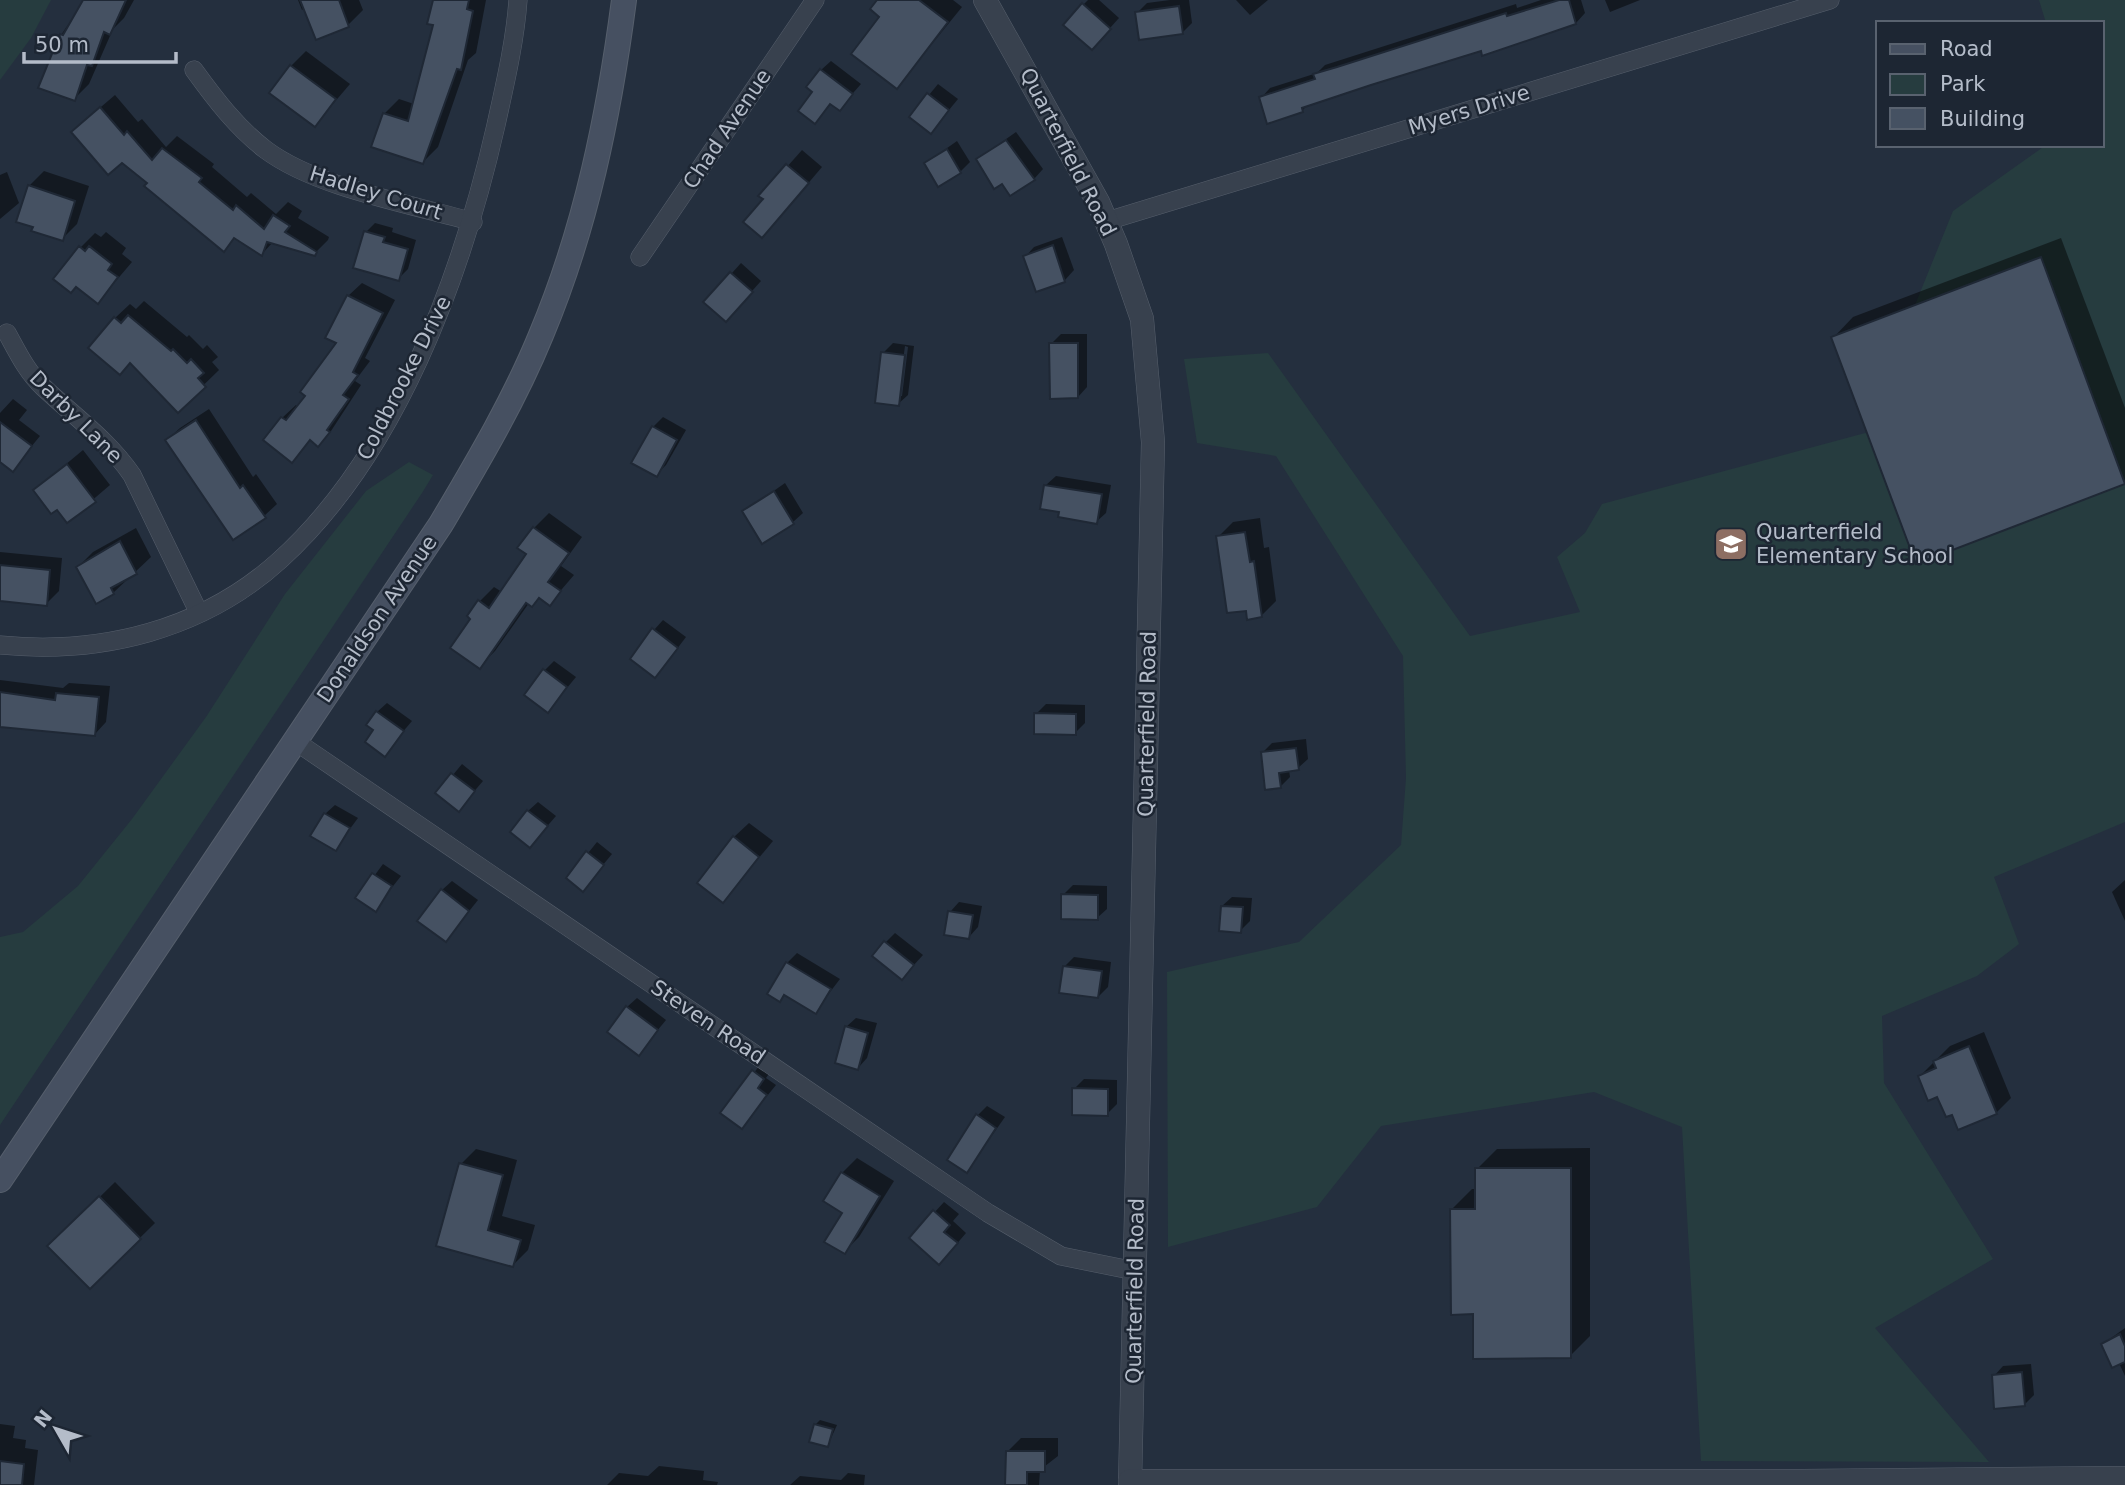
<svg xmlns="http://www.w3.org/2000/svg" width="2125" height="1485" font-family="'DejaVu Sans',sans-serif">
	<rect width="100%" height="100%" fill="#242f3e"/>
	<!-- green -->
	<g fill="#263c3f">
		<polygon points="0,0 51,0 31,38 0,80"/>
		<polygon points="2039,0 2125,0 2125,822 1994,877 2019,944 1977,976 1882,1016 1884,1083 1993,1259 1875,1328 1989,1462 1701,1461 1682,1127 1594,1092 1381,1126 1317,1207 1168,1247 1167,972 1299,942 1401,845 1406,778 1403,656 1276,456 1197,443 1184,359 1268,353 1470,636 1580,612 1557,557 1585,533 1602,504 1932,415 1915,305 1953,211 2046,145 2102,145 2102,23 2046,23"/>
		<polygon points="409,462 433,475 422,493 0,1125 0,937 23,932 78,886 132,819 206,717 285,594 366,491"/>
	</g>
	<!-- shadow -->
	<g fill="#0007" fill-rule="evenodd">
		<polygon points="85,0 134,0 124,18 113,29 89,84 74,99 61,35"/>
		<polygon points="298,0 359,0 363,10 348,25 317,38 305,8 302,10"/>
		<polygon points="435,0 486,0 476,53 468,60 438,147 423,162 384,114 399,99 414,104 435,24"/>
		<polygon points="879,0 953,0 962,7 897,87"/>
		<polygon points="1088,0 1099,0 1119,18 1101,38 1083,5"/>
		<polygon points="1170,0 1189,0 1192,23 1182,33 1137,13 1147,3"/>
		<polygon points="1236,0 1268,0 1250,15"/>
		<polygon points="1541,0 1581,0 1585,13 1576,23 1371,83 1309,103 1302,111 1261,98 1270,88 1317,73 1325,65 1516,4 1517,8"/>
		<polygon points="1605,0 1640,0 1610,12"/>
		<polygon points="306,51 350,84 315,125 291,66"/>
		<polygon points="831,61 861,84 839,109 832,103 815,122 815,92 821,70"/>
		<polygon points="938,84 958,99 931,132 911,117"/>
		<polygon points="115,95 138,122 142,119 166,147 177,136 214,164 212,167 247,197 251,193 276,214 288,202 302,211 298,218 329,237 328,240 314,254 273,242 262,254 236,237 223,249 149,183 88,118"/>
		<polygon points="1016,132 1043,169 1034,179 1003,181 978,159"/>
		<polygon points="957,141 970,162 960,172 926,163"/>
		<polygon points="802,150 822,167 777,220 761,196"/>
		<polygon points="44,171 89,186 77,224 62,239 29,186"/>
		<polygon points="7,172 19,203 0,219 0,175"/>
		<polygon points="375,223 393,228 392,232 416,240 408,269 398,279 366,232"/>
		<polygon points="106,232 126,248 122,254 132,262 98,302 80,248 95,233 101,237"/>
		<polygon points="1062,237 1074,270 1065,280 1037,290 1025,257 1034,247"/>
		<polygon points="2061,238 2125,408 2125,483 1917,562 1833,338 1853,317"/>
		<polygon points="741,263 761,281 735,310 706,302"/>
		<polygon points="362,283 395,300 365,358 370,361 355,381 361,385 331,431 318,445 311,439 291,461 282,418 296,405 298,407 338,343 348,296"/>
		<polygon points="144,301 187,337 189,335 203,349 207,345 218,357 212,362 219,370 178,410 115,318 130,304 136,309"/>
		<polygon points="1061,334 1087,334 1087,387 1078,397 1051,344"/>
		<path d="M893,343l21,3 -6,49 -10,9 -15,-51zM905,346l3,1 -6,49h-4z"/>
		<polygon points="13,399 27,410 19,420 40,436 13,469 0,459 0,413"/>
		<polygon points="209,409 253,477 256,474 277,504 264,516 167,440 180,428"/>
		<polygon points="663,417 686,430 666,465 656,475 653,427"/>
		<polygon points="83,450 110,485 68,521 57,507 35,490"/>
		<polygon points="1056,476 1111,485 1106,513 1096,522 1061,510 1046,485"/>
		<polygon points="785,483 803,513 793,522 744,512"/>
		<polygon points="549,513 582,537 561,566 574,575 550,603 540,597 532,605 529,603 495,651 480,666 473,619 479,602 494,587 502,592 529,554 534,528"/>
		<polygon points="1260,518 1264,548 1269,547 1276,601 1261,616 1247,609 1218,537 1233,522"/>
		<polygon points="136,528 151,557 113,593 78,567 93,552"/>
		<polygon points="0,552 62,558 59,591 46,604 0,599"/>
		<polygon points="663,620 686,637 664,666 654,630"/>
		<polygon points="554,661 576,677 548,711 544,671"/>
		<polygon points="0,680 63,688 69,683 110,686 106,722 95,734 0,724"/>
		<polygon points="387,703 412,721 384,754 376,730 377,712"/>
		<polygon points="1046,704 1085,705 1085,723 1075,733 1036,714"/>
		<polygon points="1306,739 1308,759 1298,768 1289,770 1290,777 1280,787 1262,753 1272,743"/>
		<polygon points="462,764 483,781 459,809 438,793"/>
		<polygon points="538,802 556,816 530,846 528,811"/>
		<polygon points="335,805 358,818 335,849 325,814"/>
		<polygon points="749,823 773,841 723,901 734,837"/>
		<polygon points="597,842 612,854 583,889 568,878"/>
		<polygon points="383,864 401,876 375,909 358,898"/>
		<polygon points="2125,880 2125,921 2112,892"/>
		<polygon points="452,881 478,900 446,940 442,890"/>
		<polygon points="1073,885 1107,886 1107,909 1097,918 1063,895"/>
		<polygon points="1232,897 1252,898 1250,921 1240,931 1222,906"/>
		<polygon points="959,902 982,906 978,927 969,937 950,912"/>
		<polygon points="895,933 923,955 902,978 886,942"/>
		<polygon points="797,953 840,979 817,1009 786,994 780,999 787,963"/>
		<polygon points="1074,957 1111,962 1108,987 1098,997 1065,966"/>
		<polygon points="637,998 666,1020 639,1053 627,1007"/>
		<polygon points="856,1018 877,1023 867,1058 858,1068 846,1027"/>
		<polygon points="1984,1032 2011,1098 1996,1113 1952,1113 1920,1076 1950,1046"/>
		<polygon points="763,1061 773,1068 766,1078 776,1085 742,1127 723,1113"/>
		<polygon points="1084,1079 1117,1080 1117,1104 1107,1114 1074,1089"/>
		<polygon points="987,1106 1005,1117 967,1171 977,1116"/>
		<polygon points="1590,1148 1590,1336 1570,1356 1475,1313 1451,1210 1472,1189 1477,1189 1477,1169 1497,1149"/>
		<polygon points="476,1149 517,1160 502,1216 535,1225 528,1250 513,1265 439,1244 461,1164"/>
		<polygon points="857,1158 894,1181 859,1237 844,1252 842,1173"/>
		<polygon points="115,1182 155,1223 90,1287 50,1246"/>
		<polygon points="944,1202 959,1214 953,1221 966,1233 949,1253 911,1238"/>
		<polygon points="2125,1328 2125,1376 2119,1363 2103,1344"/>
		<polygon points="2031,1364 2034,1395 2024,1405 1994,1376 2003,1366"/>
		<polygon points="820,1420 837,1425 828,1445 815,1425"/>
		<polygon points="0,1424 15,1426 13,1438 26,1440 25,1448 38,1450 34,1485 0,1485"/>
		<polygon points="1021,1438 1058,1438 1058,1456 1040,1470 1039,1485 1006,1485 1007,1452"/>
		<polygon points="659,1466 704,1471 703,1480 718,1482 717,1485 607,1485 619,1473 648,1476"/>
		<polygon points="848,1473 865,1475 864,1485 790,1485 800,1476 841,1480"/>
	</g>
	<!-- building -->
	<g fill="#455162" stroke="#1f2835" stroke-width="2">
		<polygon points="83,0 126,0 110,35 104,32 92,66 87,65 75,101 38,88 60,34 63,35"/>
		<polygon points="300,0 339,0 349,27 316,40"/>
		<polygon points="433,0 469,0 467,9 473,11 461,70 457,69 423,164 371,147 383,113 408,121 433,25 427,24"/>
		<polygon points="877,0 919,0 948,22 897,89 851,54 879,17 870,9"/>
		<polygon points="1559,0 1569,0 1576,24 1482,56 1481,51 1371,85 1302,108 1303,112 1267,124 1259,97 1315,79 1313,74 1337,67 1506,13 1507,16"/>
		<polygon points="1082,3 1111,29 1092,50 1063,25"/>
		<polygon points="1179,6 1183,34 1139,40 1135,12"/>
		<polygon points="290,65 336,99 315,127 269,93"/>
		<polygon points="820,69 853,94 840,111 830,104 815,124 798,111 812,92 806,87"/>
		<polygon points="927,93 949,110 931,134 909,117"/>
		<polygon points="100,107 124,135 127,131 152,160 162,148 202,178 199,182 233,210 236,205 264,229 273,215 290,226 285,232 317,252 315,256 267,242 262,256 234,238 224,252 144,186 147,183 122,163 108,175 71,132"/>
		<polygon points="1006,140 1035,180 1010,196 1002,184 994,189 976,159"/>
		<polygon points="947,149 961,173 938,187 924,163"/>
		<polygon points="786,164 809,183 762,238 743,222 763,199 758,196"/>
		<polygon points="28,185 75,201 63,241 31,231 33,227 16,222"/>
		<polygon points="364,231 385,237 383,242 408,249 399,281 353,268"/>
		<polygon points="1053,245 1065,282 1036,292 1023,256"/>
		<polygon points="79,246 85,251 89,246 112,264 108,270 118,277 98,304 76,287 71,293 53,279"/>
		<polygon points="2041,257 2125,484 1916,564 1831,337"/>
		<polygon points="730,272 753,292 726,322 703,302"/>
		<polygon points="347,295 383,313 353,372 358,375 343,395 349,399 327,430 330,432 318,447 310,440 292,463 263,440 281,417 286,420 305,396 300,392 336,343 325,338"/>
		<polygon points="128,315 171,351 173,349 187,363 191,359 204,373 198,378 206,387 178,413 130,363 120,375 88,348 114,317 121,323"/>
		<polygon points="1049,343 1078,343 1078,398 1050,399"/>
		<polygon points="881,352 905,355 899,406 875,403"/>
		<polygon points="196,420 240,488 243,485 266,518 233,540 165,440"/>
		<polygon points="0,422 32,446 13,472 0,462"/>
		<polygon points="652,426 677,440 657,477 631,463"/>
		<polygon points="67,464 96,502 67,523 57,510 51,514 33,490"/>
		<polygon points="1044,485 1102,494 1097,524 1058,517 1059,512 1040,509"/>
		<polygon points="774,491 794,524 762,544 742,511"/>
		<polygon points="533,527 569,553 548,582 561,591 550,606 539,598 532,607 526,603 480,669 450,648 470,619 467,616 478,600 489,608 526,554 517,548"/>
		<polygon points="1245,532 1250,562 1254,561 1262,617 1247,620 1246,611 1227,613 1216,536"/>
		<polygon points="120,541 137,574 111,588 114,594 96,604 76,567"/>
		<polygon points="0,565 50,570 47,606 0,601"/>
		<polygon points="652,628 678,648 655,678 630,659"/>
		<polygon points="543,669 567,687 548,713 524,695"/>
		<polygon points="0,692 55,700 56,693 99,697 95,736 0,727"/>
		<polygon points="376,711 404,731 385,757 365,742 373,730 366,725"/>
		<polygon points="1034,713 1076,714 1076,735 1034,734"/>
		<polygon points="1296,748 1299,770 1279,773 1281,788 1265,790 1261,752"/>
		<polygon points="451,773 475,791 459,812 435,793"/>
		<polygon points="527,810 548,826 530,848 510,832"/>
		<polygon points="324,813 350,828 336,851 310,836"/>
		<polygon points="733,836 759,857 723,903 697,883"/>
		<polygon points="586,851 604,865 583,892 566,878"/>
		<polygon points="372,873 392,886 376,912 355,898"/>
		<polygon points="441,889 469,911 446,942 417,921"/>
		<polygon points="1061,894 1098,895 1098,920 1061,919"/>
		<polygon points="1221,906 1243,907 1241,933 1219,931"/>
		<polygon points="948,911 973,915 969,939 944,935"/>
		<polygon points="884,941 914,965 902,980 872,956"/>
		<polygon points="786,962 831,989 816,1014 784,995 780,1002 767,994"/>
		<polygon points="1063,966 1102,971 1098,998 1059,993"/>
		<polygon points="626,1006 658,1030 639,1056 607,1032"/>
		<polygon points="845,1026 868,1033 858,1070 835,1063"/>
		<polygon points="1969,1046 1997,1114 1958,1130 1952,1115 1946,1117 1937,1097 1928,1101 1918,1076 1936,1068 1933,1061"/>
		<polygon points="752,1070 764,1079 758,1088 767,1095 742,1129 720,1113"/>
		<polygon points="1072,1088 1108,1089 1108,1116 1072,1115"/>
		<polygon points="976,1114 996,1128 967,1173 947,1160"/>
		<polygon points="459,1163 503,1175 488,1230 521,1240 513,1267 436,1246"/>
		<polygon points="1475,1168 1571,1168 1571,1358 1473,1359 1473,1314 1451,1315 1450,1209 1475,1209"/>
		<polygon points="841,1172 880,1196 845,1254 824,1242 842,1213 823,1201"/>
		<polygon points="99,1196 141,1239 90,1289 47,1246"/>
		<polygon points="933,1210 950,1225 944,1232 958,1243 939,1265 909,1238"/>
		<polygon points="2120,1334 2125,1346 2125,1362 2112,1368 2101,1344"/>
		<polygon points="2022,1372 2025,1406 1994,1409 1992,1375"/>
		<polygon points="814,1424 833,1429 828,1447 809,1442"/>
		<polygon points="1006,1451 1045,1451 1045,1472 1027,1472 1027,1485 1005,1485"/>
		<polygon points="0,1461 24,1464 22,1485 0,1485"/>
	</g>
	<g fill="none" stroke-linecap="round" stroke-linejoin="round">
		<!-- minor casing -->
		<g stroke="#565f6c" stroke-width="19">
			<g id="minor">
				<path d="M194,70c21,29 43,58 72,80 51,38 145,54 207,72"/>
				<polyline points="1107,221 1830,0"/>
				<polyline points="640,257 815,0"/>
				<path d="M7,333c11,20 20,39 36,54 32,30 64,52 89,88l67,138"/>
				<path d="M0,645c101,10 203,-15 280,-85 117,-106 182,-285 216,-435 9,-41 19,-83 22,-125"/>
				<polyline points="295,741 988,1213 1061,1256 1135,1271"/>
			</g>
		</g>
		<!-- tertiary casing -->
		<g stroke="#565f6c" stroke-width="24">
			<g id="tertiary">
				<polyline points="985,0 1098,202 1116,244 1142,319 1153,442 1130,1485"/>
				<polyline points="1130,1481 1802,1481 2125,1478"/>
			</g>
		</g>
		<!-- secondary casing -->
		<g stroke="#565f6c" stroke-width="26">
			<path id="secondary" d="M0,1180l441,-656c36,-61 73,-123 100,-189 45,-107 68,-220 83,-335"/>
		</g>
		<!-- minor -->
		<use href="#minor" stroke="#38414e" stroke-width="18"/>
		<!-- tertiary -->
		<use href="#tertiary" stroke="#38414e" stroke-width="23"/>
		<!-- secondary -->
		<use href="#secondary" stroke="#465061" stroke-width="24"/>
	</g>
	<!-- icons -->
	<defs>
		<g id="school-square" transform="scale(1.75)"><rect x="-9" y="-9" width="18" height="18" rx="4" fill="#8d6e63" stroke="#1d2633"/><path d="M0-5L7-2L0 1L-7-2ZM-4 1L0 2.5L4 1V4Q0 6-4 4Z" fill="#fff"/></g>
	</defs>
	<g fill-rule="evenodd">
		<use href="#school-square" x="1731" y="544"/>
	</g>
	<g text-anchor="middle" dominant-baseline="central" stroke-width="5" stroke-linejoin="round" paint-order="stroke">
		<!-- street labels -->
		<g font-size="21" fill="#b4bcc9" stroke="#1d2633">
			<text transform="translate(1469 110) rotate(-17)">Myers Drive</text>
			<text transform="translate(727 129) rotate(-56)">Chad Avenue</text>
			<text transform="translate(1068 152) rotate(63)">Quarterfield Road</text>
			<text transform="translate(376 193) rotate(17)">Hadley Court</text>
			<text transform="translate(404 378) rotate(-63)">Coldbrooke Drive</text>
			<text transform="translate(76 417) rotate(45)">Darby Lane</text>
			<text transform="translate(377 619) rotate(-56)">Donaldson Avenue</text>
			<text transform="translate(1147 724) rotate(-89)">Quarterfield Road</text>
			<text transform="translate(708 1022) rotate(34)">Steven Road</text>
			<text transform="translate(1135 1291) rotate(-89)">Quarterfield Road</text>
		</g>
		<!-- poi labels -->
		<g font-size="21" fill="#b4bcc9" stroke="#1d2633" text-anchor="start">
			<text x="1756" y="532">Quarterfield<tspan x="1756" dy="24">Elementary School</tspan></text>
		</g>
	</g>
	<!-- legend -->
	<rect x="1876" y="21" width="228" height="126" fill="#1d2633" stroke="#59626f" stroke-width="2"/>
	<rect x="1890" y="44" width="35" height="10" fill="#465061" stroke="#59626f" stroke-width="2"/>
	<text x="1940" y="56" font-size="21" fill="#b4bcc9">Road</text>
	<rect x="1890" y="74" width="35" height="21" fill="#263c3f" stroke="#59626f" stroke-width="2"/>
	<text x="1940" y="91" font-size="21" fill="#b4bcc9">Park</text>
	<rect x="1890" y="108" width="35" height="21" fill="#455162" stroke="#59626f" stroke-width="2"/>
	<text x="1940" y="126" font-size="21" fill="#b4bcc9">Building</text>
	<!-- north arrow -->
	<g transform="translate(56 1429) rotate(309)" stroke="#1d2633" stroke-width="5" paint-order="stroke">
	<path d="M0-5L12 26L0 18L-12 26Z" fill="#b4bcc9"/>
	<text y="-10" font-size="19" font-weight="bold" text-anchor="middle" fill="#b4bcc9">N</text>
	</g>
	<!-- scale -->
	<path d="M24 52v10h152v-10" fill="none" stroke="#b4bcc9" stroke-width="3.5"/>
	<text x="35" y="52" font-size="21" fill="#b4bcc9" stroke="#1d2633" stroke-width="5" paint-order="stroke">50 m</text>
</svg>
